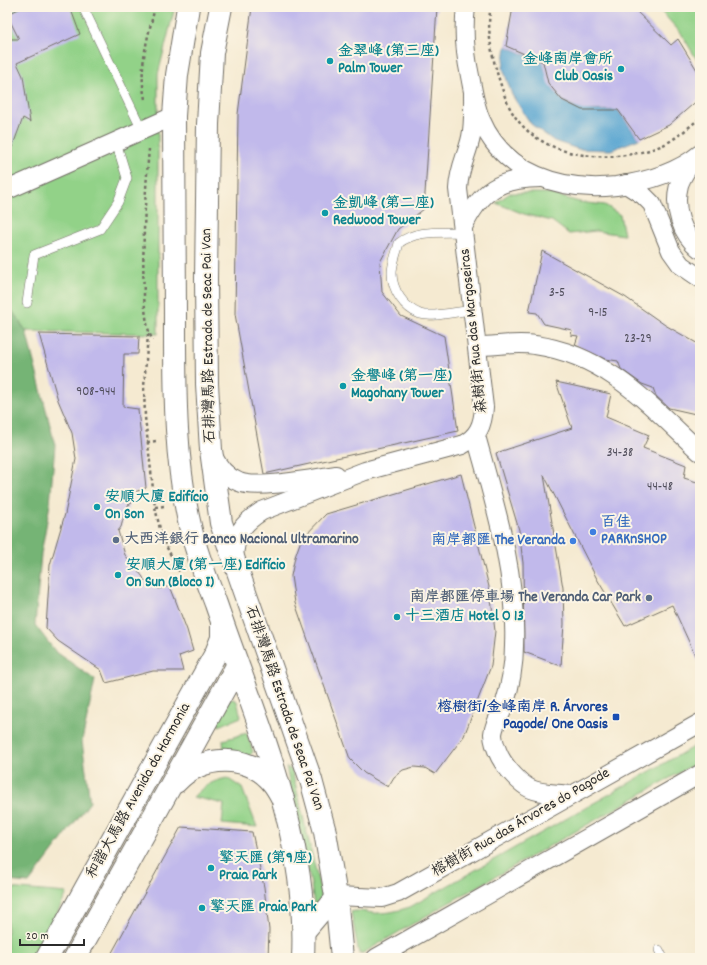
<svg xmlns="http://www.w3.org/2000/svg" width="707" height="965" font-family="Dekko,'LXGW WenKai TC',sans-serif">
	<rect width="100%" height="100%" fill="#fcf5e5"/>
	<filter id="ink" filterUnits="userSpaceOnUse"><feTurbulence type="fractalNoise" baseFrequency=".025" numOctaves="2"/><feDisplacementMap in="SourceGraphic" scale="8" xChannelSelector="R" yChannelSelector="G"/><feConvolveMatrix kernelMatrix="1 2 1 2 8 2 1 2 1" color-interpolation-filters="sRGB"/></filter>
	<filter id="wash" filterUnits="userSpaceOnUse"><feTurbulence type="fractalNoise" baseFrequency=".012" numOctaves="4" result="noise"/><feDisplacementMap in="SourceGraphic" scale="16" xChannelSelector="R" yChannelSelector="G"/><feGaussianBlur stdDeviation="0.9" result="paint"/><feColorMatrix in="noise" values="0 0 0 0 0 0 0 0 0 0 0 0 0 0 0 0 0 1.4 0 .05"/><feComposite in="paint" operator="in"/></filter>
	<g filter="url(#wash)">
		<rect width="100%" height="100%" fill="#f5ead1"/>
		<!-- green -->
		<g fill="#92d288" stroke="#5e7e5a">
			<polygon points="7,7 175,7 158,74 158,334 26,331 7,304"/>
			<polygon points="657,7 700,7 700,65 681,33"/>
			<polygon points="510,193 549,193 579,202 605,205 620,215 624,235 596,231 569,234 552,221 524,214 496,203"/>
			<polygon points="233,699 237,701 241,717 219,726 216,718 228,700"/>
			<polygon points="247,733 253,752 248,757 224,753 223,740"/>
			<path d="M700,743v18l-262,148 -75,44 -4,1 -8,-42c9,-3 19,2 28,1 11,0 21,-3 31,-6z"/>
			<polygon points="286,767 292,770 323,901 317,908 314,905 311,884"/>
			<path d="M227,778l15,10 15,39 -35,-3 2,-20 -31,-7c11,-11 19,-16 34,-19z"/>
			<polygon points="7,888 67,893 35,958 7,958"/>
		</g>
		<!-- forest -->
		<polygon fill="#75b474" stroke="#507050" points="7,303 26,331 55,445 50,504 41,554 35,625 55,651 95,680 82,741 90,802 29,883 7,881"/>
		<!-- water -->
		<path fill="#58a5d1" stroke="#42687e" d="M506,46l37,16c12,46 31,50 75,48l21,29 -28,11 -33,-1 -24,-8 -23,-17 -19,-29 -9,-27z"/>
		<g id="blocks">
			<!-- building -->
			<g fill="#c1b9eb">
				<polygon points="22,7 70,7 80,34 17,63 23,76 30,122 23,118 9,156 7,156 7,39 19,39 7,15"/>
				<polygon points="252,7 437,7 424,209 398,229 380,262 382,292 401,316 444,336 458,431 264,474 235,314 238,114"/>
				<polygon points="513,7 632,7 671,45 678,39 700,75 700,98 669,125 639,139 618,110 582,110 562,100 548,83 543,62 506,46"/>
				<polygon points="542,251 625,297 665,325 700,345 700,415 669,408 656,396 653,388 642,384 621,369 618,361 605,359 575,345 578,336 571,335 572,330 544,324 537,313 529,312"/>
				<polygon points="39,334 139,336 138,354 124,354 123,407 138,409 146,488 129,494 132,503 128,505 129,510 125,512 121,527 118,531 125,555 143,577 144,581 147,580 148,585 157,583 158,589 170,586 187,630 193,651 179,656 183,671 153,671 106,683 101,670 58,641 46,628 50,565 65,514 76,459 72,433 58,400"/>
				<polygon points="556,382 611,394 606,417 649,435 643,448 686,465 684,478 700,483 700,666 672,605 625,626 597,579 544,475 563,588 564,624 561,666 524,652 523,563 519,530 496,453 572,428"/>
				<polygon points="461,474 490,591 495,631 491,666 464,736 435,774 425,768 414,767 403,770 394,777 388,787 364,773 350,759 295,603 291,576 295,557 301,540 326,514"/>
				<polygon points="181,827 252,832 264,887 269,930 268,958 109,958"/>
			</g>
		</g>
	</g>
	<g filter="url(#ink)">
		<use href="#blocks" fill-opacity="0" stroke="#726e65" stroke-width="1"/>
		<g fill="none" stroke-linecap="round" stroke-linejoin="round">
			<!-- service casing -->
			<g stroke="#726e65" stroke-width="10">
				<g id="service">
					<polyline points="83,7 142,130"/>
					<path d="M464,232c-22,1 -47,-3 -65,11 -2,9 -7,20 -7,30 0,17 12,35 28,41 13,4 39,-3 53,-4"/>
					<polyline points="27,303 34,255 100,229 118,202 127,178 116,142"/>
					<polyline points="659,950 663,958"/>
				</g>
			</g>
			<!-- minor casing -->
			<g stroke="#726e65" stroke-width="20">
				<g id="minor">
					<path d="M466,7c-3,23 -1,46 4,69 3,15 5,31 11,44 23,54 81,72 135,66 29,-4 61,-13 84,-32"/>
					<path d="M693,160c-5,8 -11,15 -14,25 -6,23 2,49 21,64"/>
					<polyline points="626,184 643,195 652,204 671,251 681,265 700,278"/>
					<polyline points="7,190 174,116"/>
					<path d="M463,227c18,-37 37,-49 78,-49"/>
					<path d="M478,346c18,0 39,-4 57,-1 72,10 115,60 165,107"/>
					<path d="M476,436c19,69 41,137 38,210 0,19 -4,41 -10,60 -3,9 -10,17 -11,28 0,6 4,17 7,23 6,11 20,27 31,32 11,5 27,4 39,6"/>
					<path d="M212,454c6,13 14,23 27,28 18,8 75,-4 97,-7"/>
					<path d="M234,559c1,-24 7,-35 28,-48l103,-40 97,-26c16,-8 21,-20 22,-38l-26,-218c1,-22 9,-33 13,-52 3,-14 2,-29 2,-43"/>
					<polyline points="304,934 336,896 382,898 398,893 700,723"/>
					<polyline points="376,958 700,774"/>
				</g>
			</g>
			<!-- tertiary casing -->
			<g stroke="#726e65" stroke-width="24">
				<g id="tertiary">
					<path d="M176,782c25,-28 73,-29 97,1 4,5 7,11 10,16"/>
					<polyline points="47,958 216,653 222,638 222,622"/>
					<polyline points="75,958 237,666"/>
				</g>
			</g>
			<!-- secondary casing -->
			<g stroke="#726e65" stroke-width="24">
				<g id="secondary">
					<path d="M188,7l-11,68 -3,41c0,67 1,133 1,199 0,71 -1,145 16,215 6,25 16,50 25,74 39,114 93,230 87,354"/>
					<polyline points="221,7 212,53 208,124 206,279 207,384 211,450 221,523 311,780 325,832 336,896 342,958"/>
				</g>
			</g>
			<!-- path -->
			<g stroke="#726e65" stroke-width="2.5" stroke-dasharray="3 3" stroke-linecap="butt">
				<path d="M491,7c-5,20 1,49 7,69 4,12 8,27 16,39 30,46 102,50 149,30 13,-6 26,-18 37,-27"/>
				<path d="M145,99c-7,-32 3,-62 10,-92"/>
				<path d="M149,149c-3,32 -13,170 4,191"/>
				<polyline points="148,334 144,387 145,417 155,507 162,538 180,573"/>
				<polyline points="147,442 157,441"/>
				<polyline points="155,507 165,506"/>
			</g>
			<!-- service -->
			<use href="#service" stroke="#fff" stroke-width="9"/>
			<!-- minor -->
			<use href="#minor" stroke="#fff" stroke-width="18"/>
			<!-- tertiary -->
			<use href="#tertiary" stroke="#fff" stroke-width="22"/>
			<!-- secondary -->
			<use href="#secondary" stroke="#fff" stroke-width="22"/>
		</g>
	</g>
	<!-- markers -->
	<g fill="#0f9aa8" stroke="#fcf5e5" stroke-width="1.5">
		<circle cx="330" cy="61" r="4"/>
		<circle cx="621" cy="69" r="4"/>
		<circle cx="325" cy="213" r="4"/>
		<circle cx="343" cy="386" r="4"/>
		<circle cx="97" cy="507" r="4"/>
		<circle cx="118" cy="575" r="4"/>
		<circle cx="397" cy="617" r="4"/>
		<circle cx="211" cy="868" r="4"/>
		<circle cx="202" cy="908" r="4"/>
	</g>
	<g fill="#3f7fe0" stroke="#fcf5e5" stroke-width="1.5">
		<circle cx="593" cy="532" r="4"/>
		<circle cx="573" cy="541" r="4"/>
	</g>
	<g fill="#5c6f8a" stroke="#fcf5e5" stroke-width="1.5">
		<circle cx="116" cy="540" r="4"/>
		<circle cx="649" cy="598" r="4"/>
	</g>
	<rect fill="#1a4fb4" stroke="#fcf5e5" stroke-width="1.5" x="612" y="713" width="8" height="8" rx="2"/>
	<g text-anchor="middle" dominant-baseline="central" stroke-width="4" stroke-linejoin="round" paint-order="stroke">
		<!-- number labels -->
		<g font-size="13" fill="#504e5b">
			<text x="557" y="293">3-5</text>
			<text x="598" y="313">9-15</text>
			<text x="638" y="339">23-29</text>
			<text x="96" y="392">908-944</text>
			<text x="620" y="453">34-38</text>
			<text x="660" y="487">44-48</text>
		</g>
		<!-- culture labels -->
		<g font-size="15" font-weight="bold" fill="#0d838f" stroke="#fcf5e5" text-anchor="start">
			<text x="338" y="52">金翠峰 (第三座)<tspan x="338" dy="17">Palm Tower</tspan></text>
			<text x="613" y="60" text-anchor="end">金峰南岸會所<tspan x="613" dy="17">Club Oasis</tspan></text>
			<text x="333" y="204">金凱峰 (第二座)<tspan x="333" dy="17">Redwood Tower</tspan></text>
			<text x="351" y="377">金譽峰 (第一座)<tspan x="351" dy="17">Magohany Tower</tspan></text>
			<text x="105" y="498">安順大廈 Edifício<tspan x="105" dy="17">On Son</tspan></text>
			<text x="126" y="566">安順大廈 (第一座) Edifício<tspan x="126" dy="17">On Sun (Bloco I)</tspan></text>
			<text x="405" y="617">十三酒店 Hotel O 13</text>
			<text x="219" y="859">擎天匯 (第9座)<tspan x="219" dy="17">Praia Park</tspan></text>
			<text x="210" y="908">擎天匯 Praia Park</text>
		</g>
		<!-- street labels -->
		<g font-size="15" fill="#2b2b2b" stroke="#fcf5e5">
			<text transform="translate(474 331) rotate(-96)">森樹街 Rua das Margoseiras</text>
			<text transform="translate(209 336) rotate(-91)">石排灣馬路 Estrada de Seac Pai Van</text>
			<text transform="translate(284 708) rotate(71)">石排灣馬路 Estrada de Seac Pai Van</text>
			<text transform="translate(139 791) rotate(-61)">和諧大馬路 Avenida da Harmonia</text>
			<text transform="translate(521 823) rotate(-30)">榕樹街 Rua das Árvores do Pagode</text>
		</g>
		<!-- shop labels -->
		<g font-size="15" font-weight="bold" fill="#366cbe" stroke="#fcf5e5" text-anchor="start">
			<text x="601" y="523">百佳<tspan x="601" dy="17">PARKnSHOP</tspan></text>
			<text x="565" y="541" text-anchor="end">南岸都匯 The Veranda</text>
		</g>
		<!-- service labels -->
		<g font-size="15" font-weight="bold" fill="#4e5e75" stroke="#fcf5e5" text-anchor="start">
			<text x="124" y="540">大西洋銀行 Banco Nacional Ultramarino</text>
			<text x="641" y="598" text-anchor="end">南岸都匯停車場 The Veranda Car Park</text>
		</g>
		<!-- transit labels -->
		<g font-size="15" font-weight="bold" fill="#164399" stroke="#fcf5e5" text-anchor="end">
			<text x="608" y="708">榕樹街/金峰南岸 R. Árvores<tspan x="608" dy="17">Pagode/ One Oasis</tspan></text>
		</g>
	</g>
	<!-- margin -->
	<rect width="707" height="965" fill="none" stroke="#fcf5e5" stroke-width="24"/>
	<!-- scale -->
	<path d="M20 939v6h64v-6" fill="none" stroke="#2b2b2b" stroke-width="2"/>
	<text x="26" y="939" font-size="12" fill="#2b2b2b" stroke="#fcf5e5" stroke-width="3" paint-order="stroke">20 m</text>
</svg>
